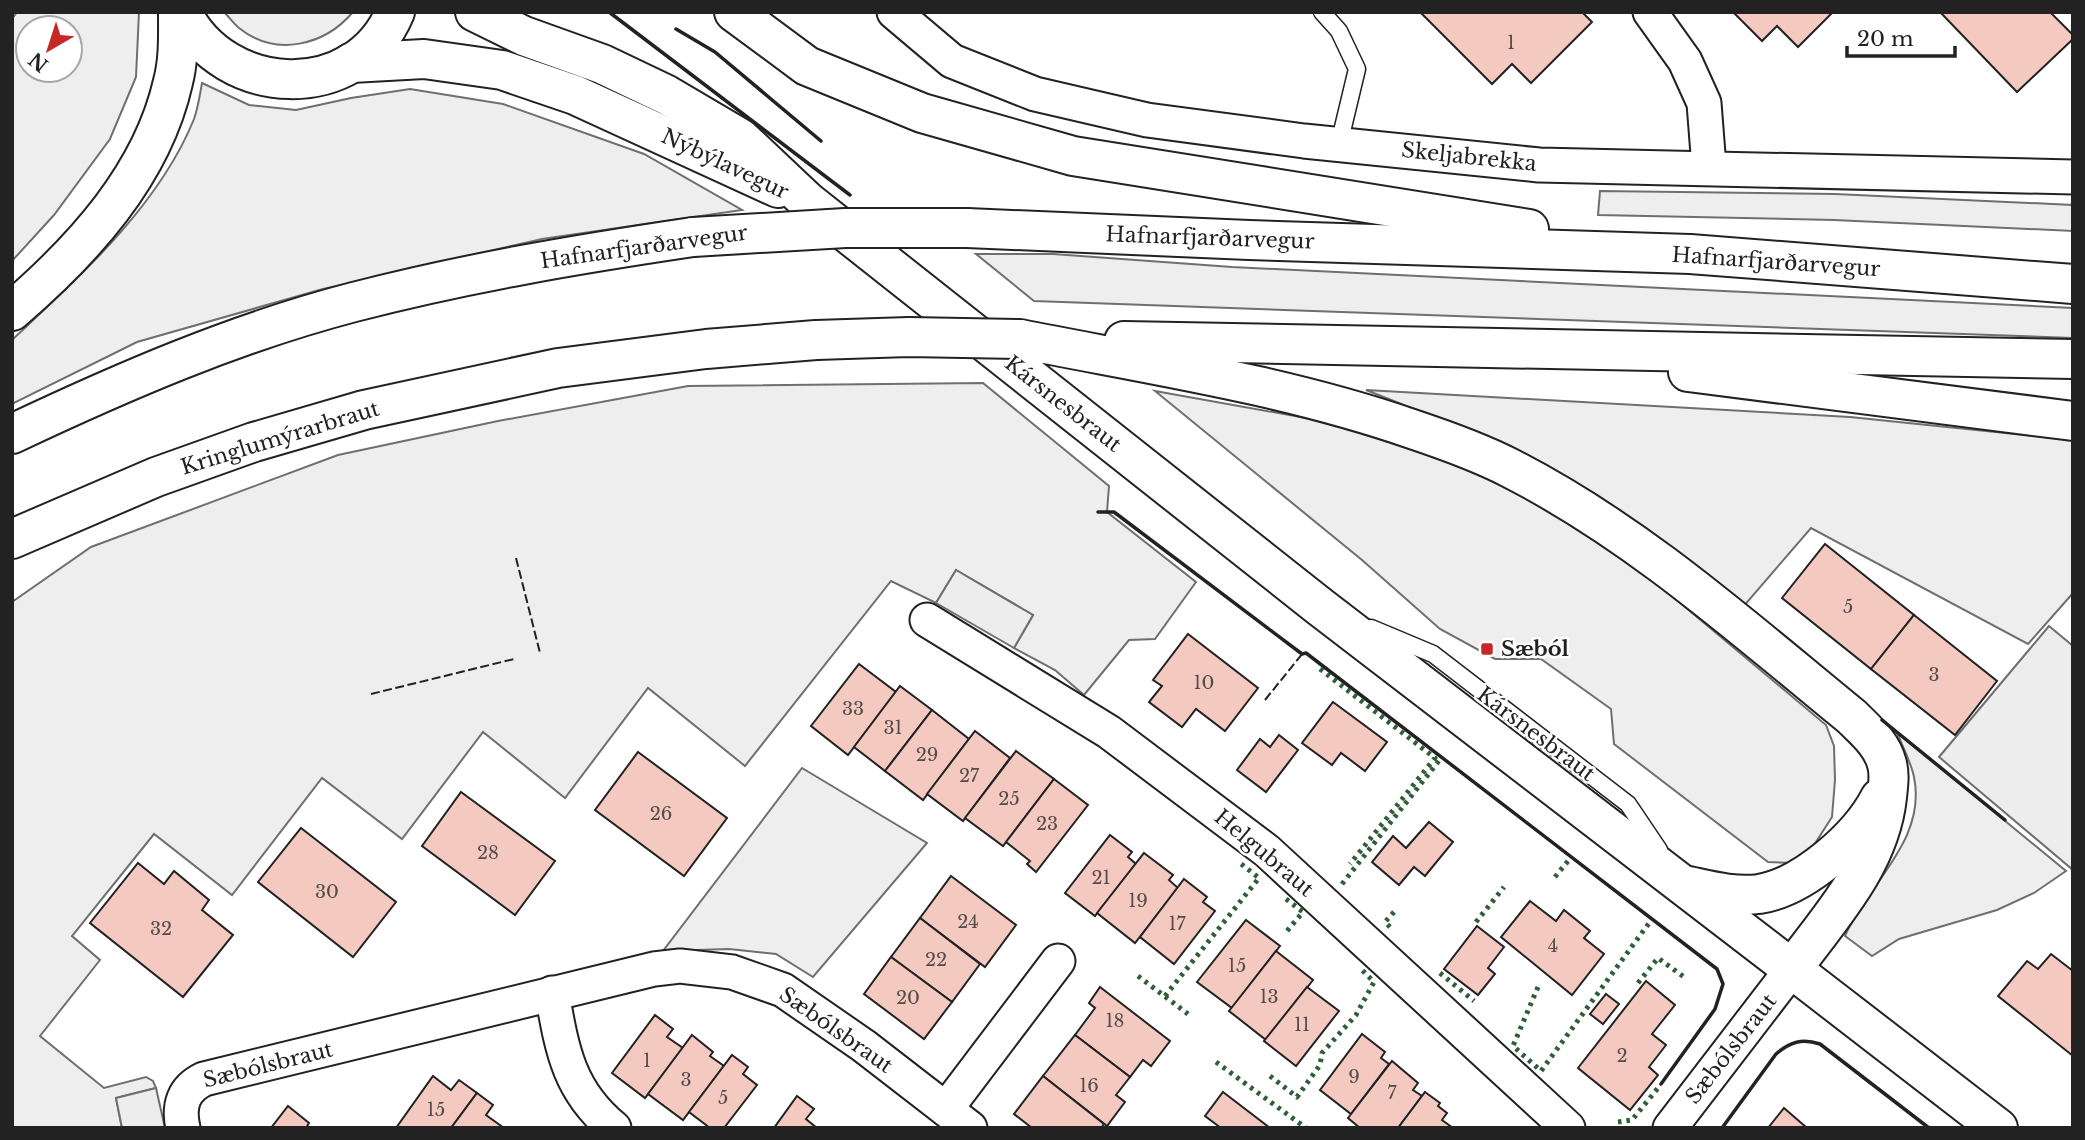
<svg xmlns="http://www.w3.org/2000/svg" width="2085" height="1140" font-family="'Libre Baskerville',serif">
	<rect width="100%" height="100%" fill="#fff"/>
	<!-- green -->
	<g fill="#eee" stroke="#6f6f6f" stroke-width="2" fill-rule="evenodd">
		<path d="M17,12h122l-3,65 -26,62 -56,76 -42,46v-242zM28,28h42v42h-42z"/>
		<path d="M224,12h129c-28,33 -77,46 -114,16 -5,-4 -10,-11 -15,-16z"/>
		<path d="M202,83l47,22 47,5 55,-12 59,-9 93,15 141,50 98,56 -200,29 -219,50 -186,53 -125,62v-64c67,-63 147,-134 182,-221 4,-11 6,-25 8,-36z"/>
		<polygon points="1600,191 1835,194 2073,205 2073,231 1834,220 1598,215"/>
		<polygon points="976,254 1053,254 1232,267 2073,308 2073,338 1034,301"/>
		<polygon points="983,383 1109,486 1107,512 1196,582 1155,639 1129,640 1084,695 1055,670 1014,648 1033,615 956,570 936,603 891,581 745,766 648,688 565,798 483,732 402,839 322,778 232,895 154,834 72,936 100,960 40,1036 104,1088 146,1077 153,1081 156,1088 116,1098 122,1128 12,1128 12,602 91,547 338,455 498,421 688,386"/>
		<polygon points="1366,390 1850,417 2073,440 2073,593 2028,644 1811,528 1743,607 1444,421"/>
		<polygon points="1155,391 1373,430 1473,466 1611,545 1826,725 1834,746 1835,780 1832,817 1814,845 1794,863 1768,862 1614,744 1611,709 1541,659 1495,659 1440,629 1362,560"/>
		<path d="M1897,732l169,139 -32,22 -37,17 -98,29 -27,17 -27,-20c23,-53 82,-95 69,-159 -3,-15 -12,-31 -17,-45z"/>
		<polygon points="802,768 927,843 813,977 776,954 729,949 663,951"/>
	</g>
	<!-- parking -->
	<g fill="#ededed" stroke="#6f6f6f" stroke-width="2">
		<polygon points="956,570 1033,615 1014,648 936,603"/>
		<polygon points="2049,626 2073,646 2073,870 1939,757"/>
		<polygon points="156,1088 165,1128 122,1128 116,1098"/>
	</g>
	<!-- building -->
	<g fill="#f3c9c0" stroke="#222" stroke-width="2">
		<polygon points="1420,12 1582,12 1592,22 1531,83 1512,64 1492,84"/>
		<polygon points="1733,12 1833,12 1798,47 1777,26 1762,41"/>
		<polygon points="1940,12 2050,12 2073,35 2073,39 2017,92"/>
		<polygon points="1825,544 1914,615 1871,669 1782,598"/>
		<polygon points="1914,615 1997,681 1955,735 1871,669"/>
		<polygon points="1188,634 1258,688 1225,731 1196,709 1182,727 1149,702 1162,686 1153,680"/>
		<polygon points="859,664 896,692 848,755 811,726"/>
		<polygon points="900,686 932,710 885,771 854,747"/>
		<polygon points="1333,702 1387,742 1365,771 1341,753 1332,765 1302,743"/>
		<polygon points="932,710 969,739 923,800 885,771"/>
		<polygon points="975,731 1010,758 963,821 927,794"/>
		<polygon points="1279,735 1298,750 1266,792 1237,770 1260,739 1270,747"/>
		<polygon points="1016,751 1054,779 1003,846 965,818"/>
		<polygon points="638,752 727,818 684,876 595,810"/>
		<polygon points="1054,779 1088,805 1036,872 1027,864 1030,861 1006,842"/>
		<polygon points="461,792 555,861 515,915 422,846"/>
		<polygon points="1429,822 1453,842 1425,876 1414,867 1399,885 1372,862 1393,836 1406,848"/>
		<polygon points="301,828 396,902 353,957 258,882"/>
		<polygon points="1110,835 1132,852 1128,857 1136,864 1095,916 1065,893"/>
		<polygon points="1144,853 1173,875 1169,880 1178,888 1135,943 1097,913"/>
		<polygon points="138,863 164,884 174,871 209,900 202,910 233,935 183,997 90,923"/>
		<polygon points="951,876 1016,925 985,967 920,918"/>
		<polygon points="1184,879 1207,897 1203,902 1215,911 1174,964 1140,937"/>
		<polygon points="1530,901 1556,921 1564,910 1590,931 1584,938 1604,954 1572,995 1501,937"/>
		<polygon points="920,918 980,964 952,1002 891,957"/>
		<polygon points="1246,920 1280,946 1232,1008 1197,982"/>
		<polygon points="1477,926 1504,947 1488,968 1495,974 1478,995 1444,969"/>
		<polygon points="1276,951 1313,980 1266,1040 1229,1011"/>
		<polygon points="2051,954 2073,971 2073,1056 1998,996 2027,961 2038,969"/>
		<polygon points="891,957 952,1002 924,1039 864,994"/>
		<polygon points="1646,981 1675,1005 1652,1034 1666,1045 1649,1067 1658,1075 1630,1110 1578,1068"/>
		<polygon points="1100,987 1170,1041 1151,1066 1143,1060 1130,1077 1075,1035 1095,1008 1089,1003"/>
		<polygon points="1307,987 1339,1011 1296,1066 1264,1041"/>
		<polygon points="1606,994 1619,1004 1603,1024 1590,1014"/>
		<polygon points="655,1015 673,1029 667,1037 683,1048 645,1098 612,1073"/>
		<polygon points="1362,1034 1385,1052 1381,1058 1389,1064 1351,1114 1320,1090"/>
		<polygon points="692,1035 713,1052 710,1056 724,1066 683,1120 648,1094"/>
		<polygon points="1075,1035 1130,1077 1116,1095 1125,1102 1107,1126 1043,1076"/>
		<polygon points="732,1055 748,1067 743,1074 757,1085 724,1128 710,1128 689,1112"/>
		<polygon points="1392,1061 1418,1083 1413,1090 1422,1096 1398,1128 1360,1128 1348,1118"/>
		<polygon points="433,1076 451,1090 459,1080 477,1093 451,1128 396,1128"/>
		<polygon points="1043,1076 1104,1124 1101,1128 1032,1128 1014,1114"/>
		<polygon points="1223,1092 1270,1128 1221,1128 1205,1116"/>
		<polygon points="1425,1092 1440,1103 1438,1106 1447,1113 1442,1120 1453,1128 1398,1128"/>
		<polygon points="477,1093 493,1105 486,1115 504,1128 451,1128"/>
		<polygon points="797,1096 814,1109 806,1119 817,1128 774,1128"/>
		<polygon points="288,1106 309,1123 306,1128 271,1128"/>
		<polygon points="1784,1108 1807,1128 1768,1128"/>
	</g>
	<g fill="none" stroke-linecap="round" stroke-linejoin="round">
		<!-- service casing -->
		<g stroke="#222" stroke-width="19">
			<g id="service">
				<polyline points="1322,12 1339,31 1357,69 1339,144"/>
				<polyline points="1371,628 1433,654 1628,804 1659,850"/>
			</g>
		</g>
		<!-- minor casing -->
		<g stroke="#222" stroke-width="37">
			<g id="minor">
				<polyline points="894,12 952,61 1035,94 1147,120 1304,141 1539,165 2073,177"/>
				<polyline points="1650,12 1685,61 1704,103 1709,167"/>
				<polyline points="927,620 1109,732 1267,851 1568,1128"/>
				<path d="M552,993c10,56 16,97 62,135"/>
				<polyline points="946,1109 1058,961"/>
				<path d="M183,1128c-5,-22 0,-39 21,-49l450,-110 26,-3 52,6 51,18 81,56 106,82"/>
				<polyline points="1670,1128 1792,969"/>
			</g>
		</g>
		<!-- tertiary casing -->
		<g stroke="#222" stroke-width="42">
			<polyline id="tertiary" points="1792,969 1998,1128"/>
		</g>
		<!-- primary casing -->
		<g stroke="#222" stroke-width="42">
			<g id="primary">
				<path d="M182,12c42,86 174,93 213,0"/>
				<path d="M475,12l49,24 78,28 65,31 73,43 68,64 511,404 473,363c39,-53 88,-105 95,-172 1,-11 3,-22 0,-33 -5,-20 -21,-33 -35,-47 -109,-89 -215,-184 -342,-249 -31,-16 -65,-28 -98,-39 -127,-44 -261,-64 -392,-90"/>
				<polyline points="734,12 807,66 922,113 1073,156 1529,229"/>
				<polyline points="351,63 424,59 502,70 575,95 778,188"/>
				<polyline points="967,228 1249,240 1690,254 2073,284"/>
				<path d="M12,311c71,-61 140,-136 161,-229 6,-23 5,-46 5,-70"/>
				<polyline points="1124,341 2073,359"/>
				<polyline points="1688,372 2073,421"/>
				<path d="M12,434c110,-52 223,-101 342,-132 112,-29 224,-48 339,-65"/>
				<polyline points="12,539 156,477 254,442 364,410 558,368 706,349 816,340"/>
				<path d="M1689,886c23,5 46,11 70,8 45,-7 101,-57 121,-96"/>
			</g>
		</g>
		<!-- service -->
		<use href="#service" stroke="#fff" stroke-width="16"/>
		<!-- minor -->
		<use href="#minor" stroke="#fff" stroke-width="33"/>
		<!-- tertiary -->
		<use href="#tertiary" stroke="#fff" stroke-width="38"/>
		<!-- primary -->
		<use href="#primary" stroke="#fff" stroke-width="38"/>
		<!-- primary-bridge casing -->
		<g stroke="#222" stroke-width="42" stroke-linecap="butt">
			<g id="primary-bridge">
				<polyline points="693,237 845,228 967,228"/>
				<polyline points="816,340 909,337 1020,339"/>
			</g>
		</g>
		<!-- primary-bridge -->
		<use href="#primary-bridge" stroke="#fff" stroke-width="38"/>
		<!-- hedge -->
		<g stroke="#2f5e38" stroke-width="5" stroke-dasharray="3.5 5" stroke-linecap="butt">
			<polyline points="1320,669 1435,758 1350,864"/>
			<polyline points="1555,877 1568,861"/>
			<polyline points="1342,884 1442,757"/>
			<polyline points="1286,899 1303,912 1287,931"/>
			<polyline points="1476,922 1504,887"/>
			<polyline points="1390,927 1385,922 1394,912"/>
			<polyline points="1440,973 1474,1001"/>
			<polyline points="1138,976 1188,1014"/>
			<polyline points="1638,983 1658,958 1684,977"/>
			<polyline points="1538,987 1513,1046 1541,1071 1652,919"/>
			<polyline points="1165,996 1259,878 1240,863"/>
			<polyline points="1216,1062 1306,1128"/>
			<polyline points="1270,1076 1297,1097 1320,1065 1322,1053 1356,1015 1374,982 1361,969"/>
			<polyline points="1618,1122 1632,1120 1658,1088"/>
		</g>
		<!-- fence -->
		<g stroke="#222" stroke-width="2" stroke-dasharray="9 3.5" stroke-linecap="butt">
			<polyline points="516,558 540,653"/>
			<polyline points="371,694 514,659"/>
			<polyline points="1265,700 1302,654"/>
		</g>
		<!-- wall -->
		<g stroke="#222" stroke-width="3.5">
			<polyline points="609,12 850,195"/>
			<polyline points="676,29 715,52 821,141"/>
			<polyline points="1098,512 1114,512 1302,654 1306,653 1717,969 1723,984 1715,1009 1661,1084"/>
			<polyline points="1882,720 2005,820"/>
			<path d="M1722,1128l54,-74c14,-12 26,-16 44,-10l109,84"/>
		</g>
	</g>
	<!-- markers -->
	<rect fill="#c62828" stroke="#fff" stroke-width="2.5" x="1480" y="642" width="14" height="14" rx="3.5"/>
	<g text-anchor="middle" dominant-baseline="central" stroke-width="5" stroke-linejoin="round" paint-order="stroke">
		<!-- number labels -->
		<g font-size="18" fill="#564c4a">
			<text x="1511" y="43">1</text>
			<text x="1848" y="607">5</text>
			<text x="1934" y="675">3</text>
			<text x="1204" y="683">10</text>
			<text x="853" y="709">33</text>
			<text x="893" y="728">31</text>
			<text x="927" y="755">29</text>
			<text x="969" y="776">27</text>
			<text x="1009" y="799">25</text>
			<text x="661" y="814">26</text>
			<text x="1047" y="824">23</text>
			<text x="488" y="853">28</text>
			<text x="1101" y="878">21</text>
			<text x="327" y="892">30</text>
			<text x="1138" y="901">19</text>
			<text x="968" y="922">24</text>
			<text x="1177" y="924">17</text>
			<text x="161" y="929">32</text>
			<text x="1553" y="946">4</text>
			<text x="936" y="960">22</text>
			<text x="1237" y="966">15</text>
			<text x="1269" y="997">13</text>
			<text x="908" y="998">20</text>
			<text x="1115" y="1021">18</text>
			<text x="1302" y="1025">11</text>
			<text x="1622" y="1056">2</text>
			<text x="647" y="1061">1</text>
			<text x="1354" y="1077">9</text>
			<text x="686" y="1080">3</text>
			<text x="1089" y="1086">16</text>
			<text x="1392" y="1093">7</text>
			<text x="723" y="1098">5</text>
			<text x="436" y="1110">15</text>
		</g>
		<!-- street labels -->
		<g font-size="21" fill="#222" stroke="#fff">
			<text transform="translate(1469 157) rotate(6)">Skeljabrekka</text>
			<text transform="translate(725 164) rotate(25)">Nýbýlavegur</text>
			<text transform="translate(1210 238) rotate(2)">Hafnarfjarðarvegur</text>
			<text transform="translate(644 247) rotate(-8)">Hafnarfjarðarvegur</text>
			<text transform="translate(1776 262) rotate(4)">Hafnarfjarðarvegur</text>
			<text transform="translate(1063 404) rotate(38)">Kársnesbraut</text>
			<text transform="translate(280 438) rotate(-17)">Kringlumýrarbraut</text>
			<text transform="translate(1536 734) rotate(37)">Kársnesbraut</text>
			<text transform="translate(1264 853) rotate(40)">Helgubraut</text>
			<text transform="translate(836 1030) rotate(35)">Sæbólsbraut</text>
			<text transform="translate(1731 1049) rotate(-52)">Sæbólsbraut</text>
			<text transform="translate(268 1065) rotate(-14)">Sæbólsbraut</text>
		</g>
		<!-- poi labels -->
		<g font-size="21" font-weight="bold" fill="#222" stroke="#fff" text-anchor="start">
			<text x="1501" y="649">Sæból</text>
		</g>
	</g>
	<!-- border -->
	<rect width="2085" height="1140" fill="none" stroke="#222222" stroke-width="28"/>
	<!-- north arrow -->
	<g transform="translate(49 49) rotate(219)"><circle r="33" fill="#ffffff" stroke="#a7a7a7" stroke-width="2"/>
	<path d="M0-5L12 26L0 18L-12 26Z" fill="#c62828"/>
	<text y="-10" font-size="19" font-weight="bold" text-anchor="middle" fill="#222222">N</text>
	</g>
	<!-- scale -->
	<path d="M1847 46v10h108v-10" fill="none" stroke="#222222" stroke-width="3.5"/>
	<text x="1857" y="46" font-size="21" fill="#222222" stroke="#ffffff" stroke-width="5" paint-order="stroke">20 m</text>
</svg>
